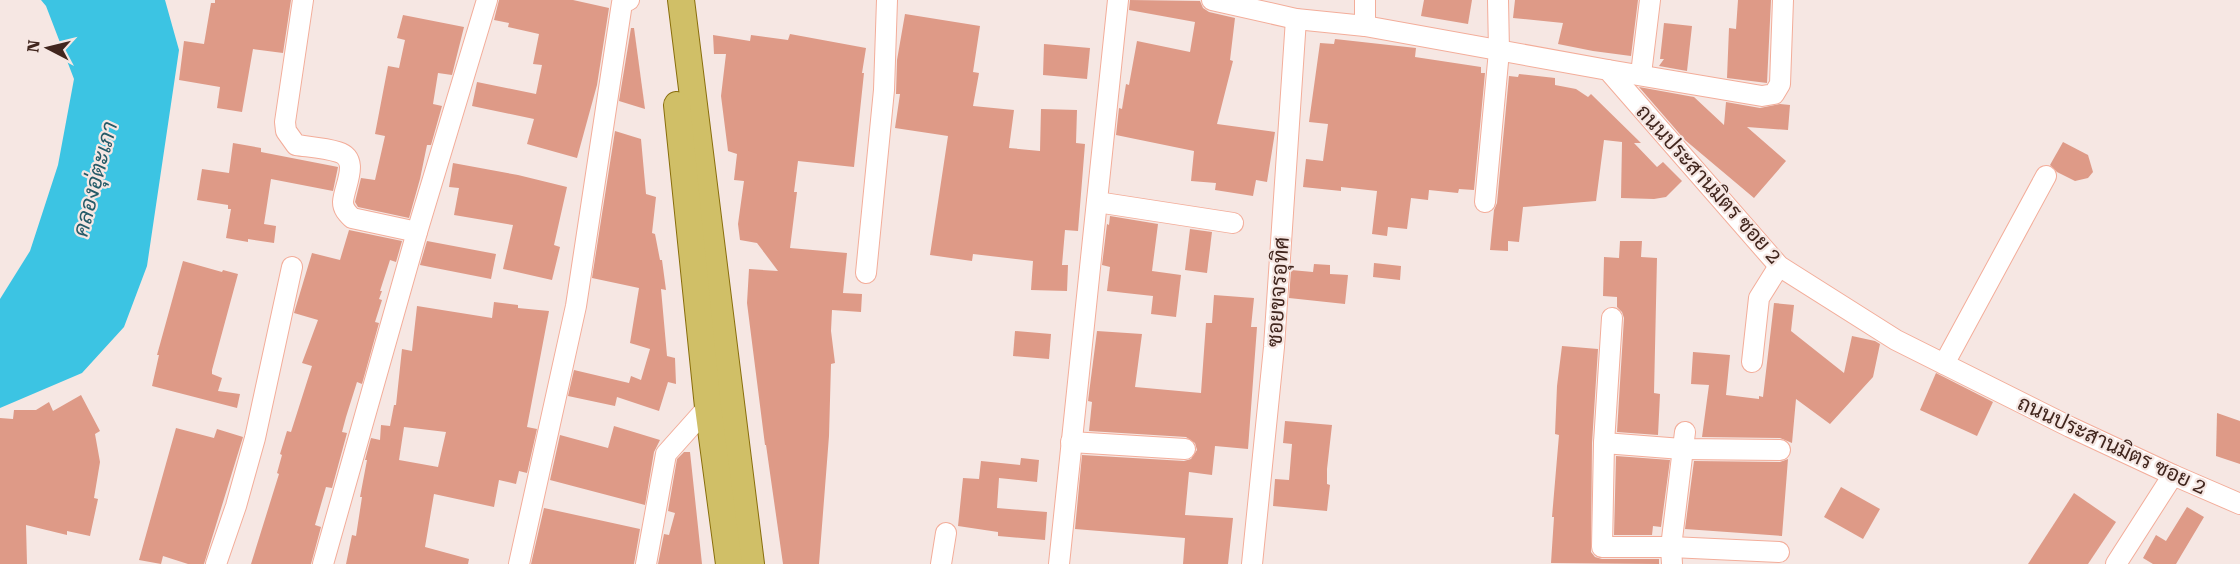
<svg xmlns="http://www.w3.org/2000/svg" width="2240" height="564" font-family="'Roboto Serif',Sarabun,serif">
	<rect width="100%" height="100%" fill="#f6e7e3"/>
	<!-- water -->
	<polygon fill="#3cc4e3" points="41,0 165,0 179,50 147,266 124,327 82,373 0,408 0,299 30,251 58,165 74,79 46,6"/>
	<!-- building -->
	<g fill="#de9a87" fill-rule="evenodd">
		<polygon points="215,0 291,0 283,53 253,49 242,112 217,108 220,87 179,80 184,41 204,44 211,3 215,3"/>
		<polygon points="499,0 573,0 609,8 597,85 577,158 527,144 534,119 472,106 477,82 536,94 542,65 533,64 539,34 508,27 509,23 494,20"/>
		<polygon points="1130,0 1200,1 1203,8 1209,12 1235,18 1230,60 1233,61 1217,124 1275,132 1267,182 1256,180 1253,196 1215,190 1216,183 1191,181 1194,151 1116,135 1119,108 1122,109 1126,84 1129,85 1137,41 1190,52 1195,22 1129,10"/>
		<polygon points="1424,0 1472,0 1468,24 1421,16"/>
		<polygon points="1515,0 1638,0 1631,56 1593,51 1558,44 1563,23 1513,18"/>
		<polygon points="1738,0 1771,0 1767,83 1727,78 1729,28 1736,29"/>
		<polygon points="905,14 980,26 973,72 979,73 973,106 1014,110 1009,148 1040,151 1041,109 1077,110 1076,143 1085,144 1078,231 1065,230 1062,265 1068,265 1067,291 1031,290 1033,261 973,254 972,261 930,255 948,136 895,128 900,94 896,94 897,60"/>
		<polygon points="403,15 464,27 452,75 438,73 433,104 442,106 431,145 427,145 420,179 409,218 358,207 355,202 361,178 375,180 385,136 375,134 388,66 399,68 405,40 397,38"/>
		<polygon points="1664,23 1692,26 1687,71 1659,66 1664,59 1660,59"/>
		<polygon points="631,28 634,28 645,109 619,101"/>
		<polygon points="790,34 866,48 862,73 864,73 854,167 798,161 794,192 797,192 790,248 847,253 843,293 862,294 861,312 832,310 831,331 835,363 831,364 829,436 819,564 783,564 766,445 765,445 747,303 749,269 778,271 757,243 740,240 738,224 744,181 734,180 737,154 728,151 721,96 726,54 714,54 713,35 750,41 751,35 788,40"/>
		<polygon points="1335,39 1416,48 1415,57 1481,67 1481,73 1485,73 1474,190 1459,189 1458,193 1429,190 1428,200 1411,198 1407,229 1388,227 1387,236 1372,234 1377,191 1341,187 1341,191 1303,187 1306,159 1323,161 1328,124 1309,122 1320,43 1334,44"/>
		<polygon points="1044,44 1090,48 1087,79 1043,75"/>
		<polygon points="1519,74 1555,78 1555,85 1576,89 1588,97 1591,94 1641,143 1634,143 1657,167 1663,162 1682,181 1666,197 1654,199 1621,198 1622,142 1604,140 1596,201 1523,207 1519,242 1508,241 1508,251 1490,250 1494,210 1497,203 1509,76 1518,77"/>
		<polygon points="1639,87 1694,97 1724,125 1726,102 1760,108 1780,104 1790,105 1788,130 1747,127 1786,161 1754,198 1685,140"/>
		<polygon points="615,131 641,139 646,194 656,197 652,233 655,234 660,260 662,260 666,290 661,289 667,356 675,358 676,384 668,382 659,411 617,397 615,406 568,396 574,370 629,383 631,376 641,380 650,349 630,343 639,288 592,278"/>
		<polygon points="2063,142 2088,155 2093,172 2088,178 2075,181 2057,172 2050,165"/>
		<polygon points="233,143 261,148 261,152 338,167 333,191 271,179 264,224 276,226 274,243 248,239 248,242 226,238 231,209 228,209 228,205 197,200 202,169 229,173"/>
		<polygon points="453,163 518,175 567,187 554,245 560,247 552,280 503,269 513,225 454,215 459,188 449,187"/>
		<polygon points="1110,216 1158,224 1152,271 1181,275 1176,317 1151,314 1153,296 1107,291 1110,267 1102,265 1107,224 1109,225"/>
		<polygon points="1190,229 1212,232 1207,273 1185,270"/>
		<polygon points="349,230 402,241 396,262 390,260 380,291 382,291 379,299 382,300 375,322 379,323 362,384 357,382 346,417 342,432 347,433 332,488 326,487 315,525 321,527 311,564 251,564 279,474 277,473 282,455 280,454 287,431 291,432 312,366 302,363 318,320 294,313 312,253 340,260"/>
		<polygon points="427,241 496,254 491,279 420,265"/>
		<polygon points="1620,241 1642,241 1641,257 1657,258 1654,393 1660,394 1658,435 1617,432 1624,318 1622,312 1617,307 1617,297 1603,296 1604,257 1619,258"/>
		<polygon points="183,261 222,272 223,270 238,274 212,370 212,374 222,378 218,391 240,394 237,408 152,386 159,355 157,355"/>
		<polygon points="1374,263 1401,266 1400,280 1373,277"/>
		<polygon points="1314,264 1330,265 1330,274 1348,275 1345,304 1289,298 1291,270 1313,272"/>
		<polygon points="1214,295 1254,298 1251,327 1257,327 1248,449 1215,446 1212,475 1189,472 1185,515 1233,518 1228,564 1183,564 1185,538 1075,529 1082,455 1184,461 1191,459 1197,450 1195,443 1186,437 1089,431 1092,402 1088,401 1097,331 1142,334 1135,387 1201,393 1206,323 1212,323"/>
		<path d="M494,302l24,3v3l31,3 -22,116 10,2 -10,44 -8,-2 -3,13 -17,-4 -5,27 -60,-13 -9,53 44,12 -1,5h-122l6,-29 4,1 6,-39h-2l7,-37h-2l6,-22 9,2 1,-15 9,1 4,-21h2l6,-56 10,2 5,-45 75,12zM404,427l42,5 -8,35 -39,-7z"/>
		<polygon points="1774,303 1794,305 1791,331 1844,373 1852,336 1875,341 1880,344 1873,377 1830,424 1796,399 1792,443 1780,438 1702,437 1709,385 1691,384 1693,352 1730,355 1726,395 1759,399 1759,396 1763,397"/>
		<polygon points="1015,331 1051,334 1049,359 1013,356"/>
		<polygon points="1562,346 1598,349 1592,443 1591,552 1595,557 1602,559 1659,559 1659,564 1551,563 1554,517 1552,517 1559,435 1555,434 1557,386"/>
		<polygon points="1936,373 1993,402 1977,436 1920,410"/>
		<polygon points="81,395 100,431 95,434 100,462 94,498 98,499 90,536 67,531 67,535 26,525 27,564 0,564 0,418 13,419 14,410 36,410 49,402 53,411"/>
		<polygon points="2217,413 2240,421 2240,464 2216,456"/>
		<polygon points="1285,421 1332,425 1327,469 1327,484 1330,485 1327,511 1273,506 1275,479 1289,480 1292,444 1283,443"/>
		<polygon points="614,426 660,440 654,452 645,505 550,480 560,435 608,448"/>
		<polygon points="176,428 214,438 217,429 243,437 204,564 188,564 163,556 161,564 139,560"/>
		<polygon points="684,452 690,452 702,564 658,564 664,534 669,535 675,513 668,511 677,459"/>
		<polygon points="1616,456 1670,460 1661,527 1653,526 1652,535 1614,535"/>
		<polygon points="1021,458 1039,460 1037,482 999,478 997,508 1047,512 1045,540 998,536 998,532 958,526 963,478 979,479 981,461 1020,465"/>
		<polygon points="1788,459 1782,536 1685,529 1694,461 1780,462"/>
		<polygon points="1841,487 1880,509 1863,539 1824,517"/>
		<polygon points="2074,493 2116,522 2088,564 2028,564"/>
		<polygon points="2187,507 2204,517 2176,564 2153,564 2143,558 2156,535 2166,541"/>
		<polygon points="544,508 640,529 634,564 531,564"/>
	</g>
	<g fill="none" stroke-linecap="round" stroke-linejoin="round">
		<!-- minor casing -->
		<g stroke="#f3ad9a" stroke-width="22">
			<g id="minor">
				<path d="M303,0l-18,122 1,9 10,14c14,2 29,3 42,7 23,7 6,34 5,50 0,7 4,11 9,16l65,14"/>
				<polyline points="1212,0 1296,19 1365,26 1608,70 1779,266 1896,340 2070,427 2173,475 2240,504"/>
				<polyline points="1365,0 1365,26"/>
				<polyline points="1608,70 1762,96 1774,94 1780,84 1783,0"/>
				<polyline points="1641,74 1650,0"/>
				<polyline points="1097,202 1233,223"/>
				<polyline points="1485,202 1499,51 1498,0"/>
				<polyline points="866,273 884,90 887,0"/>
				<polyline points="1612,318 1604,443 1602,547 1671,547 1779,552"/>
				<polyline points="1752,362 1759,298 1779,266"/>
				<polyline points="1944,364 2046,176"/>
				<polyline points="1071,442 1185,449"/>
				<polyline points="1604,443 1682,449 1780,450"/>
				<polyline points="216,564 236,506 255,438 292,267"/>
				<polyline points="323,564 417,232 487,0"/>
				<polyline points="519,564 576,306 622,3 629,0"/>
				<polyline points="646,564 666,454 708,407"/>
				<polyline points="941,564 946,533"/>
				<polyline points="1059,564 1118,0"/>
				<polyline points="1252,564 1274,347 1296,19"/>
				<polyline points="1672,564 1671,547 1685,432"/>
				<polyline points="2116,564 2173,475"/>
			</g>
		</g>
		<!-- major casing -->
		<g stroke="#896e0c" stroke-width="28">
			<g id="major">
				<polyline points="681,0 751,564"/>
				<polyline points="677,105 708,407 729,564"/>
			</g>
		</g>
		<!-- minor -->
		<use href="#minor" stroke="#fff" stroke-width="20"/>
		<!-- major -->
		<use href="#major" stroke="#d0bf67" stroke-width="26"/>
	</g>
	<g text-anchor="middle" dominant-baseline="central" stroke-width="4.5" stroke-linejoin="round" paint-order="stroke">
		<!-- street labels -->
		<g font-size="21" fill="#41261e" stroke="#f6e7e3">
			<text transform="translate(1709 184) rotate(48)">ถนนประสานมิตร ซอย 2</text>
			<text transform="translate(1278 292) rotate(-86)">ซอยขจรอุทิศ</text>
			<text transform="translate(2112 445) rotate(25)">ถนนประสานมิตร ซอย 2</text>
		</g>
		<!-- water labels -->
		<g font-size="22" font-style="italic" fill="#255b68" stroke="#f6e7e3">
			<text transform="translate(95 179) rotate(-75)">คลองอุ่ตะเภา</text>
		</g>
	</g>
	<!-- north arrow -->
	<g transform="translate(48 48) rotate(277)" stroke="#f6e7e3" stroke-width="4.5" paint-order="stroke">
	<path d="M0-4.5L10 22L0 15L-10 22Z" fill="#41261e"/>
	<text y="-9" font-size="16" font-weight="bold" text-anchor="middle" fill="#41261e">N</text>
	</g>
</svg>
